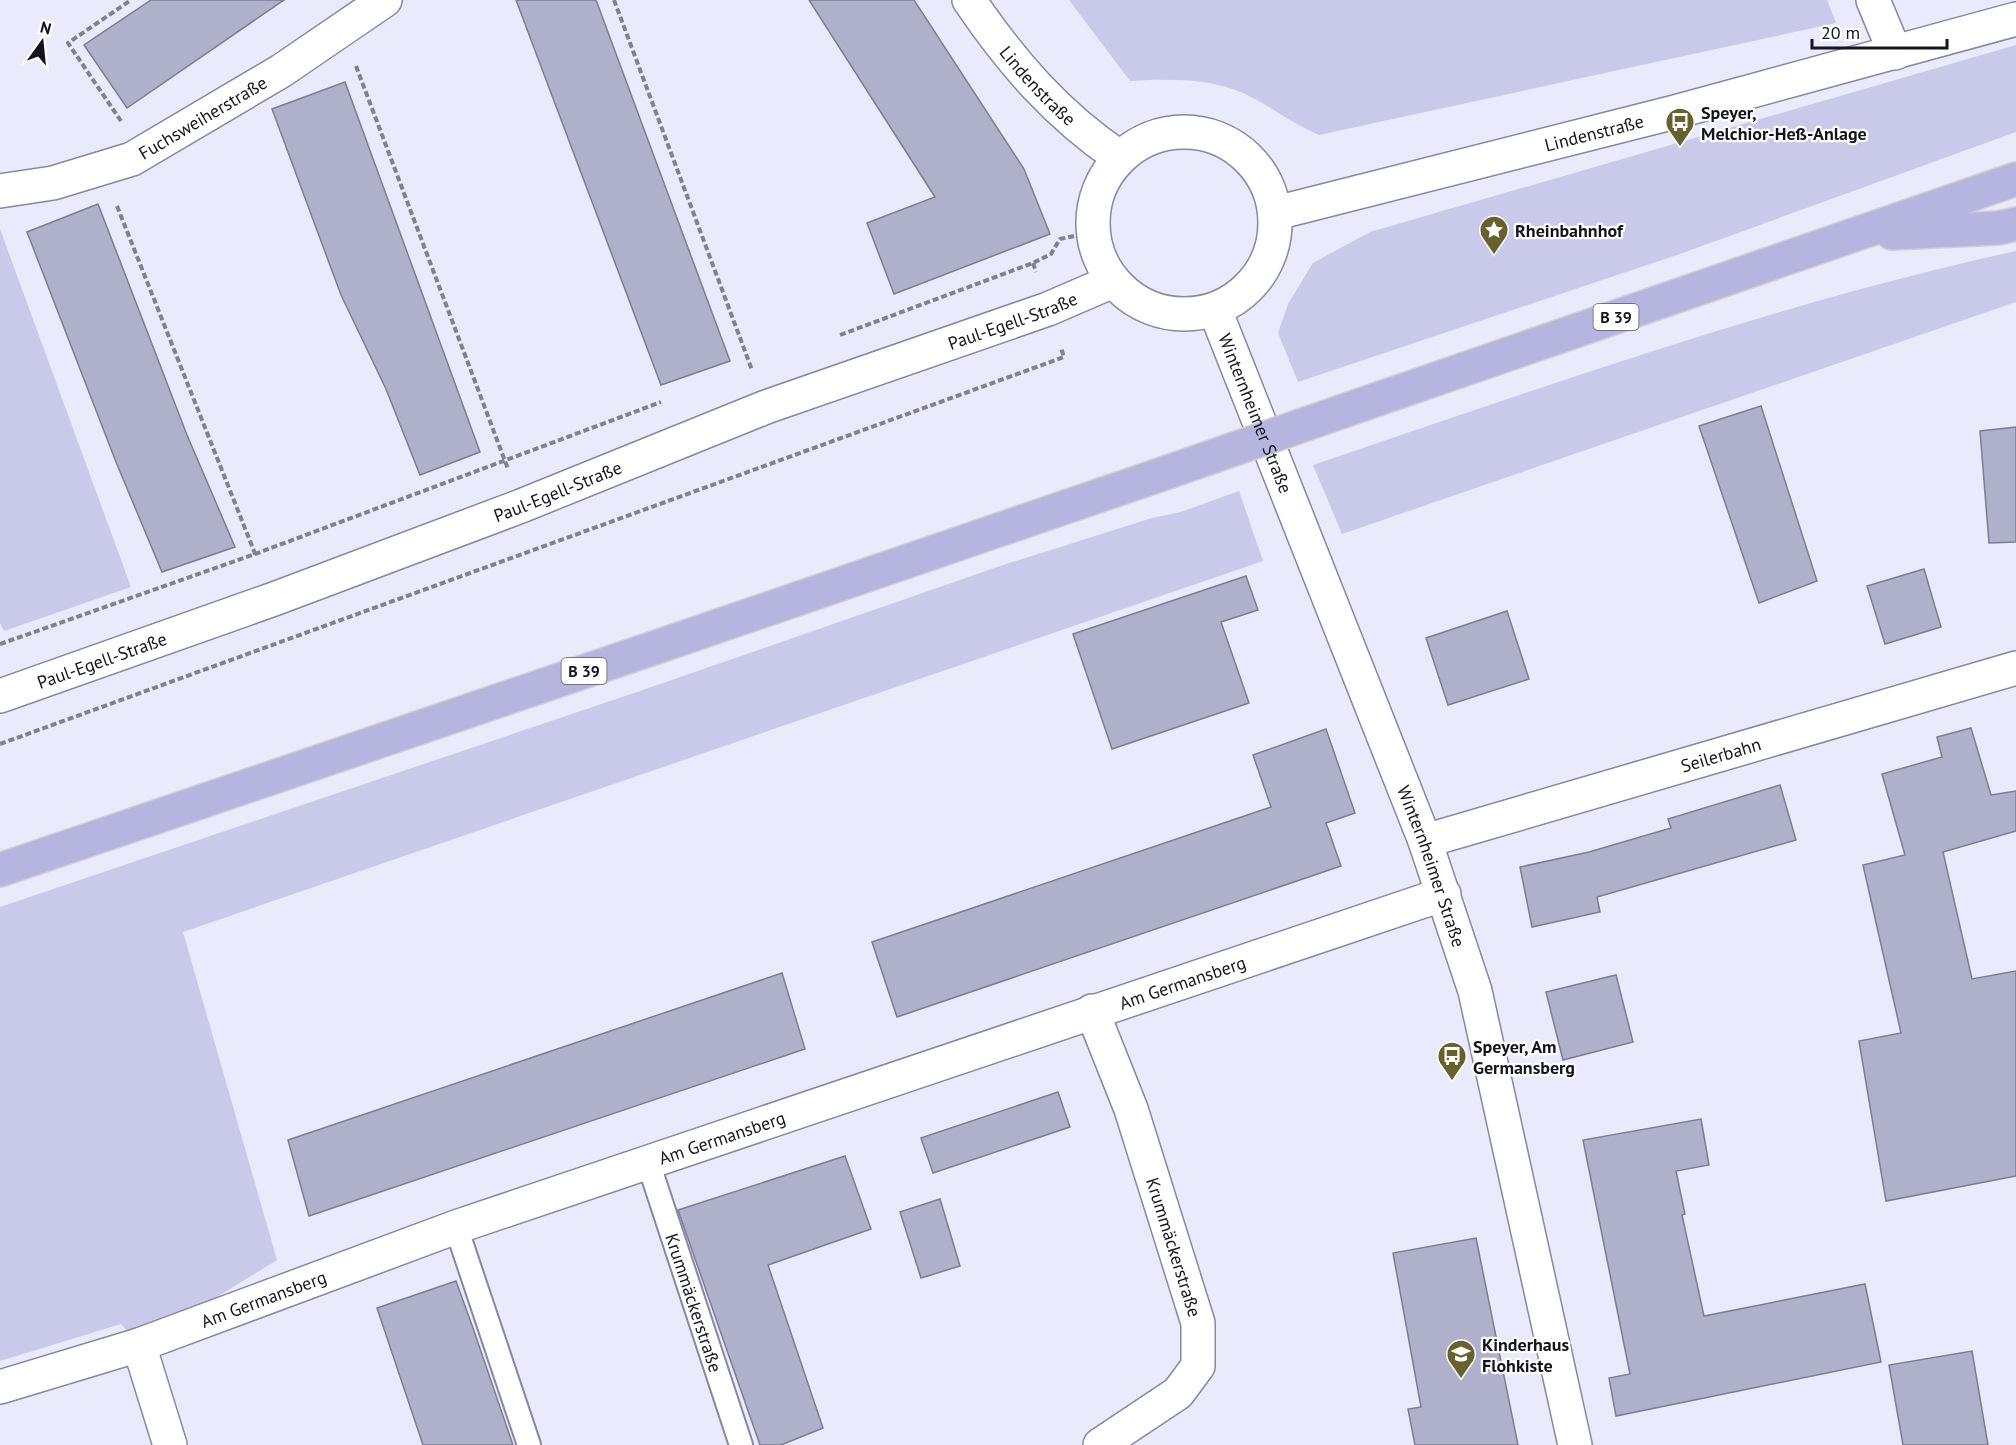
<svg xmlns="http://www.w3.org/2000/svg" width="2016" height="1445" font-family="'PT Sans',sans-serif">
	<rect width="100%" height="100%" fill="#e9eafb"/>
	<!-- green -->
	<g fill="#c9caea">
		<path d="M1069,0h758l9,23 -517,112c-23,-10 -42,-24 -64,-36 -40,-22 -82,-20 -125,-18z"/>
		<polygon points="2016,45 2016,132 1677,255 1298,382 1278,333 1288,304 1313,263 1370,232"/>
		<polygon points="0,229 131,587 4,631 0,623"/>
		<path d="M2016,251v51l-674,232 -29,-69c232,-78 464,-162 703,-214z"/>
		<polygon points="1239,491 1263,561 183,932 277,1260 139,1345 121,1324 0,1361 0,907 640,691 1003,565 1152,518 1181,512"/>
	</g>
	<!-- building -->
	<g fill="#afb0ca" stroke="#7c7d95" stroke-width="1.5">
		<polygon points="151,0 284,0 127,108 84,45"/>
		<polygon points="516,0 596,0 730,361 661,385"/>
		<polygon points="809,0 914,0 1024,169 1050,234 894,294 867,223 935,197"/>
		<polygon points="345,82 480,452 420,475 386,389 341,295 272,109"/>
		<polygon points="98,204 187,435 235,547 162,572 116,462 27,232"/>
		<polygon points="1761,406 1817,581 1759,603 1699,426"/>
		<polygon points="2016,427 2016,542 1989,543 1980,431"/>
		<polygon points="1924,569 1941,627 1885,644 1867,586"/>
		<polygon points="1246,576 1258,610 1221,622 1249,703 1112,749 1073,634"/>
		<polygon points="1507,611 1529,679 1448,705 1426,638"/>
		<polygon points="1971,728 1991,795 2016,791 2016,831 1943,852 1972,979 2016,971 2016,1176 1886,1201 1859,1041 1901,1033 1863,865 1905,855 1882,774 1942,757 1937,737"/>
		<polygon points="1326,729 1355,813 1326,823 1341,866 897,1017 872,942 1271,807 1253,755"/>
		<polygon points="1780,785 1796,840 1597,897 1600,912 1532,927 1520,867 1589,852 1671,828 1668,819"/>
		<polygon points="782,973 805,1049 309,1216 288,1140"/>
		<polygon points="1616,975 1633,1042 1563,1060 1546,992"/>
		<polygon points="1058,1092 1070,1127 933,1173 921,1138"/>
		<polygon points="1701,1119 1709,1165 1676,1171 1685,1214 1682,1215 1704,1316 1865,1284 1881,1362 1616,1416 1609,1378 1630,1374 1583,1140"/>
		<polygon points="845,1156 871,1229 768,1265 823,1428 781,1445 760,1445 678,1210"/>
		<polygon points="940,1199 960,1266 921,1278 900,1212"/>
		<polygon points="1476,1238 1518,1445 1415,1445 1408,1409 1421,1407 1393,1253"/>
		<polygon points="456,1281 474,1331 513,1445 423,1445 377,1308"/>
		<polygon points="1972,1351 1988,1445 1903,1445 1889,1365"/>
	</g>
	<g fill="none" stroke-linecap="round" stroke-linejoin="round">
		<!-- lane casing -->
		<g stroke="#8788a0" stroke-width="26">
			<g id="lane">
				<path id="s1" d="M648,1162l93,283"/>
				<polyline points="456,1227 529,1445"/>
			</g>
		</g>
		<!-- street casing -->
		<g stroke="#8788a0" stroke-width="36">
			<g id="street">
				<polyline points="1873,0 1895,53"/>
				<path id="s2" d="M0,191l53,-8 79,-24 149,-88 104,-71"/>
				<path id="s3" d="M1215,310l210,531 50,150 100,454"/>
				<path id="s4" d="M1425,841l591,-173"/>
				<path id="s5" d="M1092,1011l39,98 67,214v43l-20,27 -78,52"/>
				<polyline points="139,1345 170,1445"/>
				<path id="s6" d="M0,1387l139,-42 317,-118 988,-333"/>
			</g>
		</g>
		<!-- secondary casing -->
		<g stroke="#8788a0" stroke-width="36">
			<g id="secondary">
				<path id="s7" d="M969,0c42,62 88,115 150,157"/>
				<circle cx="1184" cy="223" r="91"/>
				<path id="s8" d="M1276,213l399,-101 341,-93"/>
				<path id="s9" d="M0,696l274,-97 247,-93 245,-99 282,-98 65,-28"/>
			</g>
		</g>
		<!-- primary casing -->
		<g stroke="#d0d0d2" stroke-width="36">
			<g id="primary">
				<polyline points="1892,233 1998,228 2016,224"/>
				<polyline points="1378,399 2016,179"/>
				<path d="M0,870c388,-135 780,-262 1168,-398"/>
			</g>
		</g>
		<!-- path -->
		<g stroke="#81818e" stroke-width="4" stroke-dasharray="6 3" stroke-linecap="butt">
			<polyline points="614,0 752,370"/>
			<polyline points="356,66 508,469"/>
			<polyline points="121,121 68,43 131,0"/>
			<polyline points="117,206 256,556"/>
			<polyline points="1033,263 1036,272"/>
			<polyline points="840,335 1033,263 1051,254 1060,239 1092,232"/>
			<polyline points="0,644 255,554 661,402"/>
			<polyline points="0,744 1064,357 1061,348"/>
		</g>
		<!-- lane -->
		<use href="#lane" stroke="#fff" stroke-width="22"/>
		<!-- street -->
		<use href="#street" stroke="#fff" stroke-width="33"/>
		<!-- secondary -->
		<use href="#secondary" stroke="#fff" stroke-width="33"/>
		<!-- primary -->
		<use href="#primary" stroke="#b5b5df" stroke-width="33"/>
		<!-- primary-bridge casing -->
		<g stroke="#d0d0d2" stroke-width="36" stroke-linecap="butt">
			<polyline id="primary-bridge" points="1168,472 1378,399"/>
		</g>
		<!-- primary-bridge -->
		<use href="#primary-bridge" stroke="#b5b5df" stroke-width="33"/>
	</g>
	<!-- icons -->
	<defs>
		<g id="bus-pin" transform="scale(1.5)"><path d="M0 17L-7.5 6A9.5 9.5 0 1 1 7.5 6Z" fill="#66612e" stroke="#fff"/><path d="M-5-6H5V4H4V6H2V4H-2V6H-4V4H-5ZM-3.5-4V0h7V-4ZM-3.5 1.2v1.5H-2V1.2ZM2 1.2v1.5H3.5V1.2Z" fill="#fff"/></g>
		<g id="sight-pin" transform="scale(1.5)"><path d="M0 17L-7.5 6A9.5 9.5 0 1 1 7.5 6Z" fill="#66612e" stroke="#fff"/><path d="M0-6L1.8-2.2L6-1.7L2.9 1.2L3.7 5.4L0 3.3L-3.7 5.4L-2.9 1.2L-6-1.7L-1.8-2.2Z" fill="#fff"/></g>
		<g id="school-pin" transform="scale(1.5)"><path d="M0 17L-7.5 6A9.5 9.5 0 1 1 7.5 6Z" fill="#66612e" stroke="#fff"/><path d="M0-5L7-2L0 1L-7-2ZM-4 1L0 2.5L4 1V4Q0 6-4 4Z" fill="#fff"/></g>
	</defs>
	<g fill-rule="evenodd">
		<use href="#bus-pin" x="1680" y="122"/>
		<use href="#sight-pin" x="1494" y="230"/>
		<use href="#bus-pin" x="1452" y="1056"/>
		<use href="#school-pin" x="1461" y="1354"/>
	</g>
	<g text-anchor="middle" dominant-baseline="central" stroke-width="4.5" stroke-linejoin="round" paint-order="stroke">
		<!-- shield labels -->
		<g fill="#fff" stroke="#5a5a61" stroke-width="1.5">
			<rect x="1593.5" y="304" width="45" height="26" rx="4.5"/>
			<rect x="561.5" y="658" width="45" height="26" rx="4.5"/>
		</g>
		<g font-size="16" font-weight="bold" fill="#14141d">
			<text x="1616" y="317">B 39</text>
			<text x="584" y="671">B 39</text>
		</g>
		<!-- street labels -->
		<g font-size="18" fill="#14141d" stroke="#fff">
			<text stroke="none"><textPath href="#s7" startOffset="110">Lindenstraße</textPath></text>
			<text stroke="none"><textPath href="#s2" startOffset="218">Fuchsweiherstraße</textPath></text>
			<text stroke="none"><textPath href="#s8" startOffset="328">Lindenstraße</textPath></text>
			<text stroke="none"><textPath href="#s9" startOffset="1080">Paul-Egell-Straße</textPath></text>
			<text stroke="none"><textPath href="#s3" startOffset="111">Winternheimer Straße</textPath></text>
			<text stroke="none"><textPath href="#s9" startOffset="594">Paul-Egell-Straße</textPath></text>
			<text stroke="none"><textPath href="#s9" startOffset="108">Paul-Egell-Straße</textPath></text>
			<text stroke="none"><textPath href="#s4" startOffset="308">Seilerbahn</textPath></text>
			<text stroke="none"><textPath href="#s3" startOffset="597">Winternheimer Straße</textPath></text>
			<text stroke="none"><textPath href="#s6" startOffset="1250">Am Germansberg</textPath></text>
			<text stroke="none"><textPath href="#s6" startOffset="764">Am Germansberg</textPath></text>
			<text stroke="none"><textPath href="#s5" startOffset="250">Krummäckerstraße</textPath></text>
			<text stroke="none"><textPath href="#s6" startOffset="278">Am Germansberg</textPath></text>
			<text stroke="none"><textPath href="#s1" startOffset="148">Krummäckerstraße</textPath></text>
		</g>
		<!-- poi labels -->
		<g font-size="18" font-weight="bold" fill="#14141d" stroke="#fff" text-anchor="start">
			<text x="1701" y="112">Speyer,<tspan x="1701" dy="21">Melchior-Heß-Anlage</tspan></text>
			<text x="1515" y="230">Rheinbahnhof</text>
			<text x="1473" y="1046">Speyer, Am<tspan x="1473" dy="21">Germansberg</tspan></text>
			<text x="1482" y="1344">Kinderhaus<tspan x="1482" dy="21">Flohkiste</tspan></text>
		</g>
	</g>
	<!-- north arrow -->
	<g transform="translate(42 42) rotate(15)" stroke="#ffffff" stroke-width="4.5" paint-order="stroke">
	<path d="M0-4.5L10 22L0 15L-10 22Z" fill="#14141d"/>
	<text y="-9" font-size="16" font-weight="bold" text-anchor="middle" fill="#14141d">N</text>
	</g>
	<!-- scale -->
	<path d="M1812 39v9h135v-9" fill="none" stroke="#14141d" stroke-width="3"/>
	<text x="1821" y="39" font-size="18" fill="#14141d" stroke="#ffffff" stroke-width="4.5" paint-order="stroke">20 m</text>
</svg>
